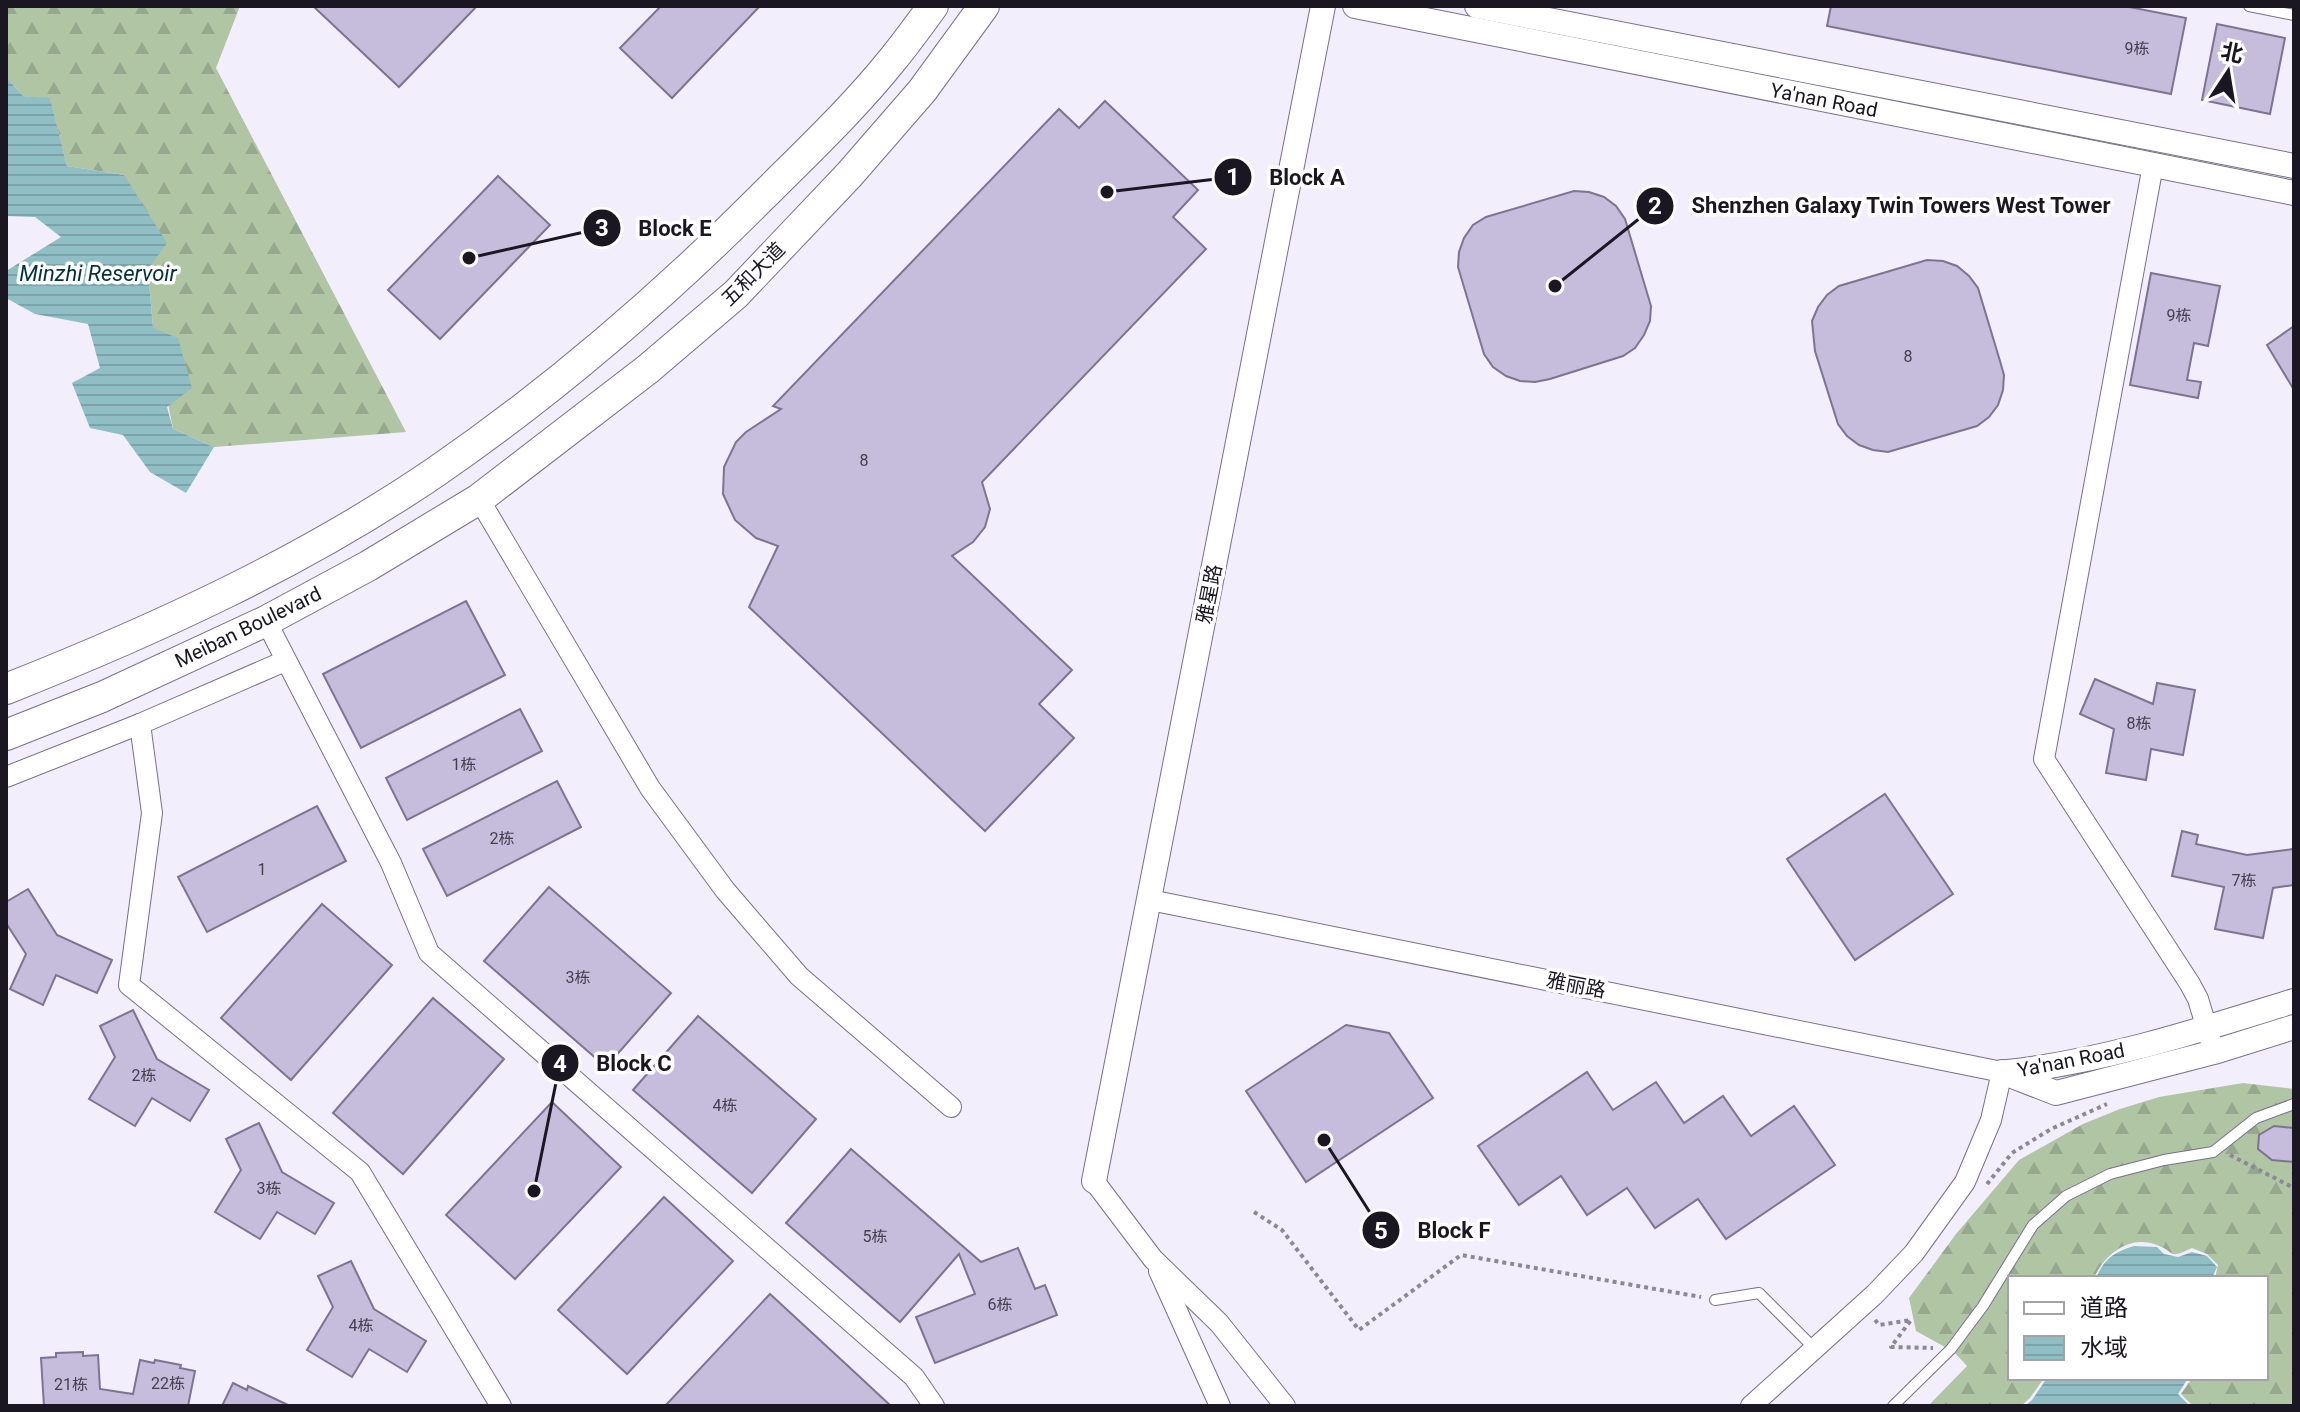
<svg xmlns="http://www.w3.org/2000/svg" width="2300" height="1412" font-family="Roboto,'Noto Sans SC',sans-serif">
	<defs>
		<pattern id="forest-firs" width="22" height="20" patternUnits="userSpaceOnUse" patternTransform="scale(2)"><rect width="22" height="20" fill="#afc5a4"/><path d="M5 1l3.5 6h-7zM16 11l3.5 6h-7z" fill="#96a88d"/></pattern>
		<pattern id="water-rules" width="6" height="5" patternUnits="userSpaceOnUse" patternTransform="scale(2)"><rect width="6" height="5" fill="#8fbec5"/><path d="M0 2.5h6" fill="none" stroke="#7ba3a9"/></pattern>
	</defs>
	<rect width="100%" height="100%" fill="#f3eefc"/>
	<!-- forest -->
	<g fill="url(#forest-firs)">
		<polygon points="6,6 240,6 216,68 406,432 214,447 173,429 153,328 148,269 124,175 67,166 50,99 23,96 6,77"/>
		<path d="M2243,1083l51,6v317h-101l-12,-12 11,-16h74v-100h-51l3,-13 -11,-11 -15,-6c-25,12 -16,4 -35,-3 -28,-11 -53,10 -63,33h-84v100h34l-14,20 -9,8h-93l39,-40 -13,-14 -38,-21 -7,-33 47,-64 63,-74 64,-36 37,-15 39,-12z"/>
	</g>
	<!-- water -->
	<g fill="url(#water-rules)">
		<polygon points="6,77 23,96 50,98 67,166 124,175 167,243 148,269 153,328 178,338 192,388 167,407 173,429 214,447 186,493 150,472 123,435 90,428 72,383 100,368 88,324 35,314 6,298 6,271 61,237 35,217 6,216"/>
		<path d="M2134,1246l23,1 7,7 14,3 14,-5 15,4 10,11 -5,11h-116c8,-19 18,-26 38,-32z"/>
		<polygon points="2047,1378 2188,1378 2178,1394 2190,1406 2025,1406 2032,1400"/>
	</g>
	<!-- building -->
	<g fill="#c6bddd" stroke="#7d7492" stroke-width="2">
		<polygon points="313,6 477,6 399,87"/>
		<polygon points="661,6 760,6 672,98 620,48"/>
		<polygon points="1831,6 2124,6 2186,18 2171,94 1827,26"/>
		<polygon points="2217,24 2285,38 2270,114 2202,100"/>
		<polygon points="1105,101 1198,190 1173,217 1206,249 982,482 990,509 985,527 973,542 952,556 1072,670 1039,704 1074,738 985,831 749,607 778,546 756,538 735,520 723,494 724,467 736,442 746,432 781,409 773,406 1059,109 1079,128"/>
		<polygon points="498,176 550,225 440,339 388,290"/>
		<polygon points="1574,191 1589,192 1604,197 1616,206 1625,219 1651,306 1650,321 1644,335 1635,348 1623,356 1550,379 1535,382 1520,381 1506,376 1493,367 1484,354 1458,267 1459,252 1464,238 1473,225 1486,217"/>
		<polygon points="1927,260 1943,261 1957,266 1969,276 1978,288 2000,361 2004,375 2003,390 1998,405 1989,417 1977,426 1888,452 1873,450 1859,445 1847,436 1838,424 1815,351 1812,321 1818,307 1827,295 1839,286"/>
		<polygon points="2151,273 2220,286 2208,346 2194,343 2187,380 2201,382 2198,398 2130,385"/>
		<polygon points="2294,326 2294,390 2267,345"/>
		<polygon points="466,601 505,675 361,748 323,674"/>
		<polygon points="2095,679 2153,704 2157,683 2195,690 2183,755 2151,749 2146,780 2106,773 2114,729 2080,714"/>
		<polygon points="520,709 542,751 407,820 386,778"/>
		<polygon points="557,781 581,827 447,896 423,849"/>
		<polygon points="1885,794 1953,894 1855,960 1787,859"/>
		<polygon points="317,806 346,861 207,932 178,877"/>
		<polygon points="2182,831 2198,835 2196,844 2247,855 2294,849 2294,885 2273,888 2263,938 2215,929 2224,887 2172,876"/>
		<polygon points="549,887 671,993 606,1067 484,961"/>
		<polygon points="28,889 57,935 112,960 97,993 56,975 43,1005 10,989 26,954 6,923 6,902"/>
		<polygon points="322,904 392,965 291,1080 221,1018"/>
		<polygon points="433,998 504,1059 403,1174 333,1113"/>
		<polygon points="133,1010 157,1059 209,1090 190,1121 152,1098 135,1126 89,1099 115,1057 100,1026"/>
		<polygon points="698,1016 816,1119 752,1193 633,1090"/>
		<polygon points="1346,1025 1389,1033 1433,1098 1306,1182 1246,1091"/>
		<polygon points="1587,1072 1613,1110 1656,1082 1684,1123 1723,1096 1751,1136 1794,1106 1835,1165 1726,1239 1698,1199 1655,1228 1627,1188 1587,1215 1561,1176 1519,1205 1478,1146"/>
		<polygon points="552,1102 621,1167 515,1279 446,1215"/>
		<polygon points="259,1123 282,1172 334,1203 315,1234 277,1212 260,1239 215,1212 241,1170 226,1139"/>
		<polygon points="2274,1126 2294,1128 2294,1162 2272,1160 2258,1149 2259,1135"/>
		<polygon points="851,1149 981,1262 1018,1248 1035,1289 1045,1285 1057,1315 935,1363 916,1317 975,1294 959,1254 900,1322 786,1223"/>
		<polygon points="664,1197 733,1261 627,1374 558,1310"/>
		<polygon points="351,1261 374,1309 426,1341 407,1372 369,1349 352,1377 307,1350 333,1307 318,1276"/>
		<polygon points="770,1294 848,1366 891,1406 665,1406"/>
		<polygon points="83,1352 83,1356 98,1355 100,1389 133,1394 140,1360 154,1363 155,1360 181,1365 180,1368 195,1371 188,1406 44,1406 41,1358 56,1357 56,1353"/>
		<polygon points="233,1383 247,1390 248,1386 290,1406 222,1406"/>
	</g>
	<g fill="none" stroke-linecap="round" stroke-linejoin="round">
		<!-- service casing -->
		<g stroke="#796f8d" stroke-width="12">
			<g id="service">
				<polyline points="2249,6 2294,15"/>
				<polyline points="1715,1300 1759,1293 1815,1349"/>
				<polyline points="1893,1406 1951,1349 1983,1306 2033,1225 2066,1196 2110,1174 2164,1160 2213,1152 2256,1118 2294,1104"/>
			</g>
		</g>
		<!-- minor casing -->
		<g stroke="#796f8d" stroke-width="22">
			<g id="minor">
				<polyline points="2153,165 2044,759 2190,984 2198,999 2214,1052"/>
				<polyline points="479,499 650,788 725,890 799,976 951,1107"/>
				<polyline points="266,621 391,863 429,953 914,1377 934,1406"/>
				<polyline points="140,724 152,813 129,985 360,1172 501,1406"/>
				<polyline points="6,777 140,724 285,661"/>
				<polyline points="1150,900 2002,1072 1991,1120 1965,1182 1914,1253 1875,1294 1751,1406"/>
				<polyline points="1094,1181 1153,1259 1219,1323 1285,1406"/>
				<polyline points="1159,1271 1220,1406"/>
			</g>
		</g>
		<!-- tertiary casing -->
		<g stroke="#796f8d" stroke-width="26">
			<g id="tertiary">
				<polyline points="1355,6 2294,193"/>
				<polyline points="1477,6 2294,166"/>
				<polyline points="2002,1072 2056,1093 2214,1052 2294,1027"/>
				<path d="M2008,1072c98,-11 192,-42 286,-71"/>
				<polyline points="1094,1181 1323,6"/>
			</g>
		</g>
		<!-- primary casing -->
		<g stroke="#796f8d" stroke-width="32">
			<g id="primary">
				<path d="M6,689c149,-59 298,-127 431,-218 116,-80 223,-172 323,-272 45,-45 93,-90 133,-140 14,-17 27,-35 40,-53"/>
				<polyline points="6,735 102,697 266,621 368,566 479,499 648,369 736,294 849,175 922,91 984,6"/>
			</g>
		</g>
		<!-- path -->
		<g stroke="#8d8895" stroke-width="4" stroke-dasharray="4 4" stroke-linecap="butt">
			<polyline points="2230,1155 2294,1188"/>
			<polyline points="1987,1184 2012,1153 2051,1129 2107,1104"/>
			<polyline points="1254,1212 1282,1230 1359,1330 1461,1255 1701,1297"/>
			<polyline points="1875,1320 1879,1325 1911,1320 1891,1347 1933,1348"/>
		</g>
		<!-- service -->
		<use href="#service" stroke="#fff" stroke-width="10"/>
		<!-- minor -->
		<use href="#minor" stroke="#fff" stroke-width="20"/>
		<!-- tertiary -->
		<use href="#tertiary" stroke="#fff" stroke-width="24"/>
		<!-- primary -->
		<use href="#primary" stroke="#fff" stroke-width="30"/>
	</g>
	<g text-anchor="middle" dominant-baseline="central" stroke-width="7" stroke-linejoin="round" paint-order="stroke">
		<!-- number labels -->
		<g font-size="16" fill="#454051">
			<text x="2137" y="48">9栋</text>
			<text x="2179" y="315">9栋</text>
			<text x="1908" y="356">8</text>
			<text x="864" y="460">8</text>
			<text x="2139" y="723">8栋</text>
			<text x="464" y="764">1栋</text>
			<text x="502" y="838">2栋</text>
			<text x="262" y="869">1</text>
			<text x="2244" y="880">7栋</text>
			<text x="578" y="977">3栋</text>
			<text x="144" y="1075">2栋</text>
			<text x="725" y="1105">4栋</text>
			<text x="269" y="1188">3栋</text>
			<text x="875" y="1236">5栋</text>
			<text x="1000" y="1304">6栋</text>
			<text x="361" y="1325">4栋</text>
			<text x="168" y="1383">22栋</text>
			<text x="71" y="1384">21栋</text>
		</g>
		<!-- street labels -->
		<g font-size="20" fill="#1a1622" stroke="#fff">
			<text transform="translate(1824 100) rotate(11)">Ya'nan Road</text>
			<text transform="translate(753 274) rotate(-45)">五和大道</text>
			<text transform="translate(1209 594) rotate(-79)">雅星路</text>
			<text transform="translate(248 627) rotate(-26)">Meiban Boulevard</text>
			<text transform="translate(1576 985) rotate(11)">雅丽路</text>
			<text transform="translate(2071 1060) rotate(-11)">Ya'nan Road</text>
		</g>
		<!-- water labels -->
		<g font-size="22" font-style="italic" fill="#023238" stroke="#fff">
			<text x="98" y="273">Minzhi Reservoir</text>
		</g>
	</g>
	<!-- callouts -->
	<path fill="none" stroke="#1a1622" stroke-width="3" d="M1107 192L1233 177M1555 286L1655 206M469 258L602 228M534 1191L560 1063M1324 1140L1381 1230"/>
	<g fill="#1a1622" stroke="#fff" stroke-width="3">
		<circle cx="1107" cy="192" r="8"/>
		<circle cx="1555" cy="286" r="8"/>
		<circle cx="469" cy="258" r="8"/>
		<circle cx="534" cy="1191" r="8"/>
		<circle cx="1324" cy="1140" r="8"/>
		<circle cx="1233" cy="177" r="20"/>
		<circle cx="1655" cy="206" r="20"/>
		<circle cx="602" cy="228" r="20"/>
		<circle cx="560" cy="1063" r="20"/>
		<circle cx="1381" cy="1230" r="20"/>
	</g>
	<g font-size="24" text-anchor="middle" font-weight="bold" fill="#fff">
		<text x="1233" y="185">1</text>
		<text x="1655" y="214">2</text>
		<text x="602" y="236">3</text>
		<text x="560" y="1072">4</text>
		<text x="1381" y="1239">5</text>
	</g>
	<g font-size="22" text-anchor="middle" font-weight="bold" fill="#1a1622" stroke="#fff" stroke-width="7" stroke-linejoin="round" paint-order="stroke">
		<text x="1307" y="185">Block A</text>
		<text x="1901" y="213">Shenzhen Galaxy Twin Towers West Tower</text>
		<text x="675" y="236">Block E</text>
		<text x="634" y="1071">Block C</text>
		<text x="1454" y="1238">Block F</text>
	</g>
	<!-- border -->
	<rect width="2300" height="1412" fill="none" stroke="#1a1622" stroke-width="16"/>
	<!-- legend -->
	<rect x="2008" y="1276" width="260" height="104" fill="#ffffff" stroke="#a3a2a7" stroke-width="2"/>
	<rect x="2024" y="1302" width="40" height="12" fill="#ffffff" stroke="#a3a2a7" stroke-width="2"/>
	<text x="2080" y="1316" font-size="24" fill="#1a1622">道路</text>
	<rect x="2024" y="1336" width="40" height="24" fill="url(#water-rules)" stroke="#a3a2a7" stroke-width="2"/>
	<text x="2080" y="1356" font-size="24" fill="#1a1622">水域</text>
	<!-- north arrow -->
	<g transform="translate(2228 72) rotate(12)" stroke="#ffffff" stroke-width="6" paint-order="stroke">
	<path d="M0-6L14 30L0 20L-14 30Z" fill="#1a1622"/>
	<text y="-12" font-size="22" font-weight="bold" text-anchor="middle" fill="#1a1622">北</text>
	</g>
</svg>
